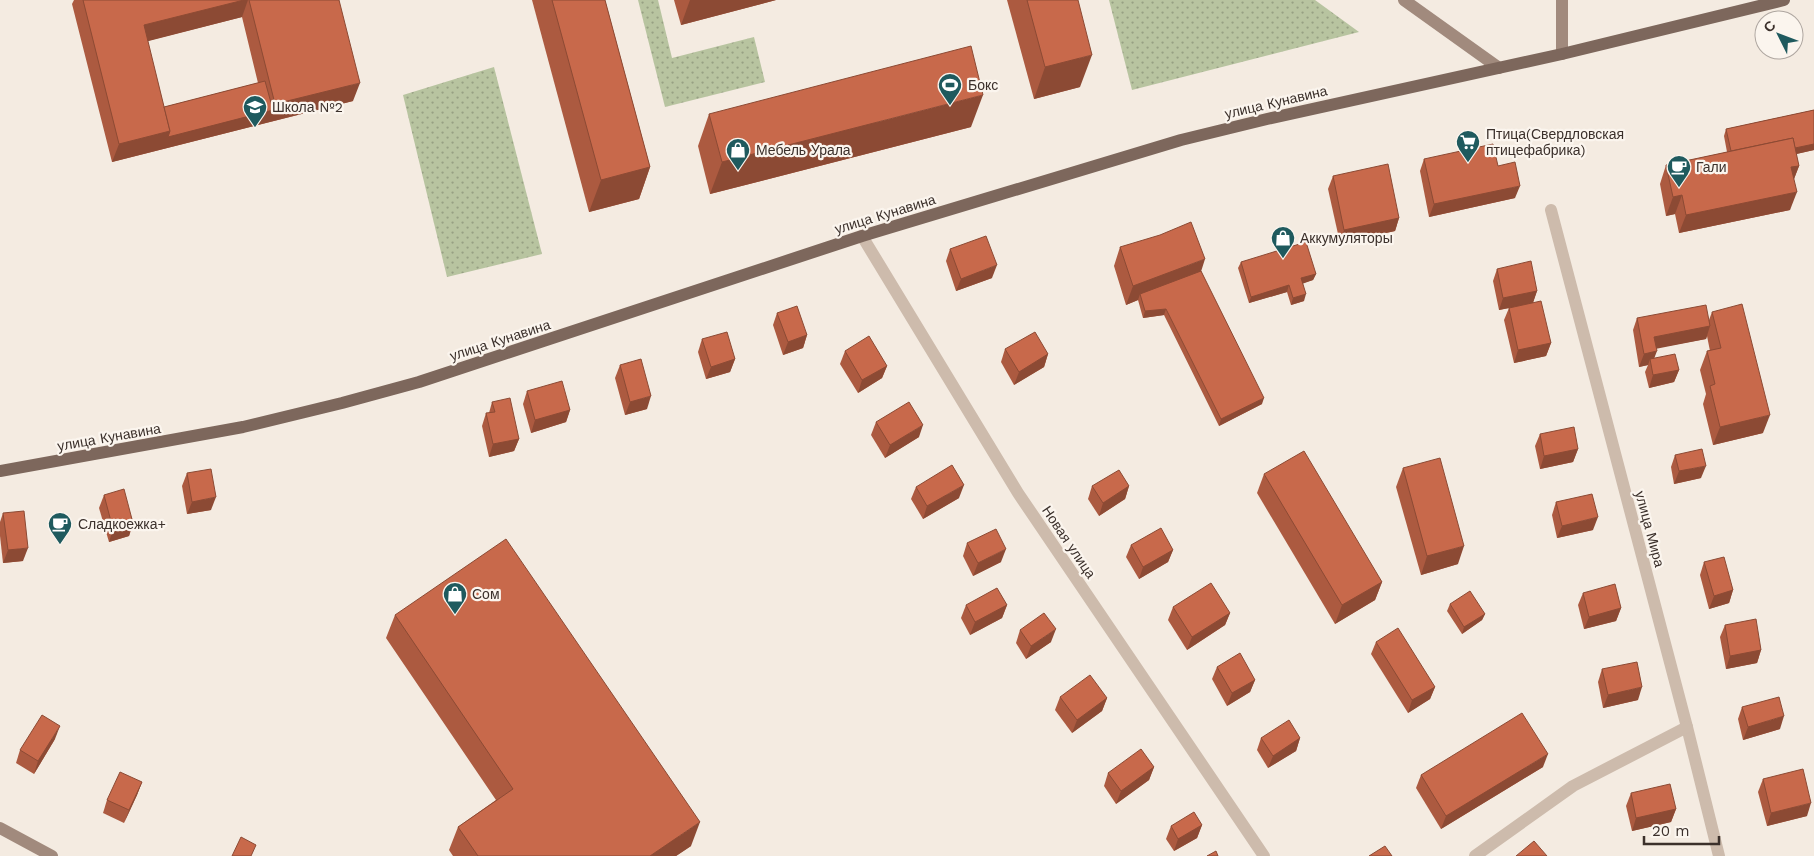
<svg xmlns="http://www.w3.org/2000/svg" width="1814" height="856" font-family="'Work Sans',sans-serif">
	<defs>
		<pattern id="green-dots" width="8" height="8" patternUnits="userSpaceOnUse" patternTransform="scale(1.25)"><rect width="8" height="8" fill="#b8c4a0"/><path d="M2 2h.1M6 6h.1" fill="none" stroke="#97a083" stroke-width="1.8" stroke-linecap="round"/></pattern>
	</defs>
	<rect width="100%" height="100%" fill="#f4ebe1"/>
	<!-- green -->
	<g fill="url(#green-dots)">
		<polygon points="638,0 658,0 672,58 754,37 765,82 665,107"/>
		<polygon points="1109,0 1315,0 1359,32 1132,90"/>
		<polygon points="494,67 542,254 447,277 403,95"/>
	</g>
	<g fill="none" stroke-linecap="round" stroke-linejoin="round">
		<!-- street -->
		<g stroke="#cdbbac" stroke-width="12">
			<polyline points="1551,210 1687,727 1719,856"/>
			<polyline points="862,236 1018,493 1264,856"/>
			<polyline points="1475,856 1573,786 1687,727"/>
		</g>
		<!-- secondary -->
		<g stroke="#a18a7d" stroke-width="12">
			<polyline points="1404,0 1499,68"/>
			<polyline points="1562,0 1562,54"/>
			<polyline points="0,828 52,856"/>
		</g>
		<!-- primary -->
		<polyline stroke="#7d675c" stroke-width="12" points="0,471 243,427 342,403 419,382 862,236 1181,140 1267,119 1562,54 1784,0"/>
	</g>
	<!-- wall -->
	<g fill="#ac5a40" fill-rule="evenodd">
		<path d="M74,0h265l14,101 -241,61 -40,-158zM242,17l16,66 -94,24 -17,-66z"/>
		<polygon points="532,0 605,0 650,167 639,199 589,212"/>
		<polygon points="674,0 776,0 681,25"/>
		<polygon points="1007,0 1078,0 1080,87 1034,99"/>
		<polygon points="1814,110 1814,150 1796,154 1799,166 1794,179 1790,210 1679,233 1675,214 1666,216 1660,184 1666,165 1727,152 1724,136 1726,129"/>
		<polygon points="709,114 971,127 710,194 698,146"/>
		<polygon points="1424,159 1498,166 1515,198 1429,217 1420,171"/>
		<polygon points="1333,176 1399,218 1395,231 1340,243 1328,189"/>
		<polygon points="1120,247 1201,271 1262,404 1219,426 1164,315 1143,318 1138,300 1126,305 1114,266"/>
		<polygon points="950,249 992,278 956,291 946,261"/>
		<polygon points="1241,262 1316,274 1313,280 1303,283 1304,301 1291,305 1287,292 1249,303 1238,268"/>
		<polygon points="1497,269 1537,291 1533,302 1551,343 1546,356 1514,363 1504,320 1509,308 1499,310 1493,281"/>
		<polygon points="1712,312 1763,433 1713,445 1703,404 1706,394 1700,370 1707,351 1710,351 1707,336 1706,339 1656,348 1654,358 1679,370 1674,382 1649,388 1645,372 1648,365 1639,367 1633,330 1637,318 1709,320"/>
		<polygon points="777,313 807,335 803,348 783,355 773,325"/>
		<polygon points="702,339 735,359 730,372 706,379 698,352"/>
		<polygon points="1005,349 1048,354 1044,367 1014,385 1001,362"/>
		<polygon points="845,351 887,366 882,378 858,393 840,364"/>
		<polygon points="620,365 647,409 625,415 615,378"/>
		<polygon points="527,391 570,410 566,422 531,433 523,404"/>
		<polygon points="492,402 519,439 514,451 489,457 482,426 486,413 489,413"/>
		<polygon points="876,422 919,437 885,458 871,435"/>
		<polygon points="1540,434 1578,449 1573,462 1540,469 1535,446"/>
		<polygon points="1675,455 1701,478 1674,484 1671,467"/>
		<polygon points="1403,468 1458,564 1421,575 1396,487"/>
		<polygon points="187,473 211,510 187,514 182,486"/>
		<polygon points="1264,474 1382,582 1375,600 1335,624 1257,493"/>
		<polygon points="1092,486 1129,486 1125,499 1099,516 1088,499"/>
		<polygon points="916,487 959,498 923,519 911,499"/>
		<polygon points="104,495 133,523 129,536 109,542 99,508"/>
		<polygon points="1556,502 1593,530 1557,538 1552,515"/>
		<polygon points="3,513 23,561 3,563 0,536 0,522"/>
		<polygon points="967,543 1001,562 973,576 963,556"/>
		<polygon points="1131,545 1173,550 1168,562 1139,579 1126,557"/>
		<polygon points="1704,562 1733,590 1729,603 1709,609 1700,575"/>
		<polygon points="1583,593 1621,608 1616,621 1584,629 1578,605"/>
		<polygon points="1450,604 1485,614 1482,620 1462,634 1447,611"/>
		<polygon points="966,605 1007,605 1002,618 970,635 961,618"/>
		<polygon points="1173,607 1230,613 1225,625 1187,650 1168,620"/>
		<polygon points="395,615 691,846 676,856 453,856 449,850 458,827 496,800 386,638"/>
		<polygon points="1725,625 1761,650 1757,663 1726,669 1720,637"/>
		<polygon points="1020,630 1051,642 1026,659 1016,643"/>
		<polygon points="1376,642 1435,687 1430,699 1408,713 1371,654"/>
		<polygon points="1217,667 1255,680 1250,692 1227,706 1212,679"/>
		<polygon points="1602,669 1638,700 1603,708 1598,682"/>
		<polygon points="1060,697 1107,698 1102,711 1072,733 1055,710"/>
		<polygon points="1742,707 1780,729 1743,740 1738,719"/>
		<polygon points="1261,738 1300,738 1296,751 1268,768 1257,750"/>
		<polygon points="55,739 34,774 16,763 20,750"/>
		<polygon points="1154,767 1149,780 1116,804 1104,786 1108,773"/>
		<polygon points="1543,767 1441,829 1416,788 1421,775"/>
		<polygon points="1763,779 1807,816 1767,826 1758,792"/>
		<polygon points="142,782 137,795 124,823 103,813 107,800"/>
		<polygon points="1631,793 1676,809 1671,822 1632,831 1626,806"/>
		<polygon points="1202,825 1197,838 1174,851 1166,839 1171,826"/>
	</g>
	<!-- shaded-wall -->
	<g fill="#8c4a34">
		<polygon points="244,0 248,0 242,17 137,44 144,25"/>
		<polygon points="690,0 776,0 681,25"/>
		<polygon points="1092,55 1080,87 1034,99 1045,67"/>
		<polygon points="360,83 353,101 112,162 119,144 170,131 273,110 275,104"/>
		<polygon points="983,95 971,127 710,194 722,162"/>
		<polygon points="1814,144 1814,150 1731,169 1733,162"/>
		<polygon points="1799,166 1792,184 1791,167"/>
		<polygon points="650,167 639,199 589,212 601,180"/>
		<polygon points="1520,186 1515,198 1429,217 1434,204"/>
		<polygon points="1797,192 1790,210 1679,233 1686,215"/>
		<polygon points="1682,195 1675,214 1666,216 1673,197"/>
		<polygon points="1399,218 1395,231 1340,243 1344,230"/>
		<polygon points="1205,259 1199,278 1140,294 1138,300 1126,305 1133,286"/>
		<polygon points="997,265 992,278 956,291 961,279"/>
		<polygon points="1316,274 1313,280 1299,285 1301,278"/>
		<polygon points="1289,285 1287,292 1249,303 1251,297"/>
		<polygon points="1537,291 1533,303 1499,310 1503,298"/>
		<polygon points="1306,294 1304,301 1291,305 1293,298"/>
		<polygon points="1166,309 1164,315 1143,318 1145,311"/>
		<polygon points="1710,326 1706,339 1650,350 1654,337"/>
		<polygon points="807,335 803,348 783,355 788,342"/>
		<polygon points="1551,343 1546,356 1514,363 1518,350"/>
		<polygon points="1657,351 1652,364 1650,359 1648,365 1639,367 1644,354"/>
		<polygon points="1048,354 1044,367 1014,385 1019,372"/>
		<polygon points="735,359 730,372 706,379 711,367"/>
		<polygon points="887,366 882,378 858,393 862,380"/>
		<polygon points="1679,370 1674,382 1649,388 1653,375"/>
		<polygon points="651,396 647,409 625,415 630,402"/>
		<polygon points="1264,398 1262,404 1219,426 1221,419"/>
		<polygon points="570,410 566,422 531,433 535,420"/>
		<polygon points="1770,415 1763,433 1713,445 1720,427"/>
		<polygon points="923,425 919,437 885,458 890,445"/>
		<polygon points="519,439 514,451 489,457 493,444"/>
		<polygon points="1578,449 1573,462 1540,469 1544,456"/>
		<polygon points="1706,466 1701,478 1674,484 1679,471"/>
		<polygon points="964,485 959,498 923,519 927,506"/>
		<polygon points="1129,486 1125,499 1099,516 1103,503"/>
		<polygon points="216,497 211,510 187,514 192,502"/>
		<polygon points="1598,517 1593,530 1557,538 1562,526"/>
		<polygon points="133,523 129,536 109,542 113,529"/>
		<polygon points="1464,546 1458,564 1421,575 1427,556"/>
		<polygon points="28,548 23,561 3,563 8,550"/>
		<polygon points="1006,549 1001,562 973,576 978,563"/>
		<polygon points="1173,550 1168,562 1139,579 1143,567"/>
		<polygon points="1382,582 1375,600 1335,624 1342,605"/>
		<polygon points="1733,590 1729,603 1709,609 1714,596"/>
		<polygon points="1007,605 1002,618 970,635 975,622"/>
		<polygon points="1621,608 1616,621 1584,629 1589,617"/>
		<polygon points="1230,613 1225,625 1187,650 1192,637"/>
		<polygon points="1485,614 1482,620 1462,634 1464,627"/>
		<polygon points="1056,629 1051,642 1026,659 1031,646"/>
		<polygon points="1761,650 1757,663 1726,669 1730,656"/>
		<polygon points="1255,680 1250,692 1227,706 1232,693"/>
		<polygon points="1435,687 1430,699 1408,713 1412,700"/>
		<polygon points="1642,687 1638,700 1603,708 1608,695"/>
		<polygon points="1107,698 1102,711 1072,733 1077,720"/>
		<polygon points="1784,716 1780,729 1743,740 1748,727"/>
		<polygon points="60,726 55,739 34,774 38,761"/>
		<polygon points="1300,738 1296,751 1268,768 1273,756"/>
		<polygon points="1548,754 1543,767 1441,829 1446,816"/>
		<polygon points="1154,767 1149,780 1116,804 1121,791"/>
		<polygon points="142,782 137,795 124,823 129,810"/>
		<polygon points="1811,803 1807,816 1767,826 1771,813"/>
		<polygon points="1676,809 1671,822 1632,831 1636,818"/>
		<polygon points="700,822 691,846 676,856 650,856"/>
		<polygon points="1202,825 1197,838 1174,851 1178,839"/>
	</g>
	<!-- building -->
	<g fill="#c8694b" stroke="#8c4a34">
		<polygon points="83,0 244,0 144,25 170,131 119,144"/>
		<polygon points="249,0 339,0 360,83 275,104"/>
		<polygon points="552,0 605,0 650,167 601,180"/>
		<polygon points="1027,0 1078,0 1092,55 1045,67"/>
		<polygon points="971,46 983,95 722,162 709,114"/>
		<polygon points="265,81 273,110 168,137 170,131 164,107"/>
		<polygon points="1814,110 1814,144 1795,148 1793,138 1731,151 1726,129"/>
		<polygon points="1793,138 1799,166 1791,167 1797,192 1686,215 1682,195 1673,197 1666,165"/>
		<polygon points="1493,144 1498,166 1515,162 1520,186 1434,204 1424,159"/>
		<polygon points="1388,164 1399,218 1344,230 1333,176"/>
		<polygon points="1191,222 1205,259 1133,286 1120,247 1160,235"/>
		<polygon points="986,236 997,265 961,279 950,249"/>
		<polygon points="1306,242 1316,274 1301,278 1306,294 1293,298 1289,285 1251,297 1241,262"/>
		<polygon points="1531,261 1537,291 1503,298 1497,269"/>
		<polygon points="1201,271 1264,398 1221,419 1166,309 1145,311 1140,294"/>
		<polygon points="1541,301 1551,343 1518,350 1509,308"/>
		<polygon points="1742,304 1770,415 1720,427 1710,386 1715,384 1707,351 1721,348 1712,312"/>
		<polygon points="1706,305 1710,326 1654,337 1657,351 1644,354 1637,318"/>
		<polygon points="797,306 807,335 788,342 777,313"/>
		<polygon points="727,332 735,359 711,367 702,339"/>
		<polygon points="1035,332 1048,354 1019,372 1005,349"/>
		<polygon points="869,336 887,366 862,380 845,351"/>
		<polygon points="1675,354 1679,370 1653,375 1650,359"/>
		<polygon points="641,359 651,396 630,402 620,365"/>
		<polygon points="562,381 570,410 535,420 527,391"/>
		<polygon points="510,398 519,439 493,444 486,413 495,412 492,402"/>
		<polygon points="909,402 923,425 890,445 876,422"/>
		<polygon points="1574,427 1578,449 1544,456 1540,434"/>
		<polygon points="1702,449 1706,466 1679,471 1675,455"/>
		<polygon points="1304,451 1382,582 1342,605 1264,474"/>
		<polygon points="1440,458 1464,546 1427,556 1403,468"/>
		<polygon points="952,465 964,485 927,506 916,487"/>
		<polygon points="211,469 216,497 192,502 187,473"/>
		<polygon points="1119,470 1129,486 1103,503 1092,486"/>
		<polygon points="124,489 133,523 113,529 104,495"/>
		<polygon points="1592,494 1598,517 1562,526 1556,502"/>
		<polygon points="24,511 28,548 8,550 3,513"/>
		<polygon points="1161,528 1173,550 1143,567 1131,545"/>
		<polygon points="996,529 1006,549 978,563 967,543"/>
		<polygon points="506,539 700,822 650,856 478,856 458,827 513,789 395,615"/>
		<polygon points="1724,557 1733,590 1714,596 1704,562"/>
		<polygon points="1211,583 1230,613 1192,637 1173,607"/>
		<polygon points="1615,584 1621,608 1589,617 1583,593"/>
		<polygon points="997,588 1007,605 975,622 966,605"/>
		<polygon points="1470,591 1485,614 1464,627 1450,604"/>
		<polygon points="1044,613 1056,629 1031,646 1020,630"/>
		<polygon points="1756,619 1761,650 1730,656 1725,625"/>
		<polygon points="1398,628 1435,687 1412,700 1376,642"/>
		<polygon points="1240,653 1255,680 1232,693 1217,667"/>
		<polygon points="1637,662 1642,687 1608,695 1602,669"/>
		<polygon points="1090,675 1107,698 1077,720 1060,697"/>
		<polygon points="1779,697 1784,716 1748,727 1742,707"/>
		<polygon points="1522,713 1548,754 1446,816 1421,775"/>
		<polygon points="42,715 60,726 38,761 20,750"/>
		<polygon points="1289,720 1300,738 1273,756 1261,738"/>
		<polygon points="1141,749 1154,767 1121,791 1108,773"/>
		<polygon points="1803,769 1811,803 1771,813 1763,779"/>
		<polygon points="120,772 142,782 129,810 107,800"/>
		<polygon points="1670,784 1676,809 1636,818 1631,793"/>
		<polygon points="1194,812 1202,825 1178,839 1171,826"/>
		<polygon points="241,837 256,845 251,856 232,856"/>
		<polygon points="1534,841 1547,856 1516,856"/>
		<polygon points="1385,846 1392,856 1369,856"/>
		<polygon points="1216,851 1218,856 1207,856"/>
	</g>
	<!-- icons -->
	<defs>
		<g id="stadium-pin" transform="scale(1.25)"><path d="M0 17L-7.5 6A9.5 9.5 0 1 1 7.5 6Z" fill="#1f5a5e" stroke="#fbf5ee"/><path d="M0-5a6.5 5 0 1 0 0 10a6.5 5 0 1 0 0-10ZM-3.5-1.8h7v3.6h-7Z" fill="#fff"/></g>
		<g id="school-pin" transform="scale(1.25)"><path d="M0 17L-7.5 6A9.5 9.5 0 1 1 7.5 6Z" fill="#1f5a5e" stroke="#fbf5ee"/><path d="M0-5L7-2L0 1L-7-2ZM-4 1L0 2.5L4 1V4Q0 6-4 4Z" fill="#fff"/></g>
		<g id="supermarket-pin" transform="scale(1.25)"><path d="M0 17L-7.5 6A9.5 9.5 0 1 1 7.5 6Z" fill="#1f5a5e" stroke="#fbf5ee"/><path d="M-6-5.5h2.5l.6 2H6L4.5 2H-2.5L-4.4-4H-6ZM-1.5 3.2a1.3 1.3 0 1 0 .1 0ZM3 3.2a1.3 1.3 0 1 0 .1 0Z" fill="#fff"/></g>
		<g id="shop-pin" transform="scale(1.25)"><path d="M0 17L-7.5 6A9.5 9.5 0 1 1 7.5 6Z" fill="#1f5a5e" stroke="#fbf5ee"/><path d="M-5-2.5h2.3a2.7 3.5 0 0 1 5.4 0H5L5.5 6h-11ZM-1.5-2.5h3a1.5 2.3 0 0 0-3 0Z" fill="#fff"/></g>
		<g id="cafe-pin" transform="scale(1.25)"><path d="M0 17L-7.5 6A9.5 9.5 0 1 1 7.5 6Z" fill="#1f5a5e" stroke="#fbf5ee"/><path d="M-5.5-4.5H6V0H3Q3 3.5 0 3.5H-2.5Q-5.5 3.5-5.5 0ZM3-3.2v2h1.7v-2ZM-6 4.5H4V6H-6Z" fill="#fff"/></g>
	</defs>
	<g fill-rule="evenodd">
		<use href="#stadium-pin" x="950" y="85"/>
		<use href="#school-pin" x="255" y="107"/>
		<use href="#supermarket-pin" x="1468" y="142"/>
		<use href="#shop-pin" x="738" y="150"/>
		<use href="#cafe-pin" x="1679" y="167"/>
		<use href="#shop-pin" x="1283" y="238"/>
		<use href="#cafe-pin" x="60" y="524"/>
		<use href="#shop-pin" x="455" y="594"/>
	</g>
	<g text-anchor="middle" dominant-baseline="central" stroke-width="4.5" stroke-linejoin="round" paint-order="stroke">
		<!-- poi labels -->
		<g font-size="14" fill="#3b302b" stroke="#fbf5ee" text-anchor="start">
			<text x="968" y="85">Бокс</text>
			<text x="272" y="107">Школа №2</text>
			<text x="1486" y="134">Птица(Свердловская<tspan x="1486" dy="16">птицефабрика)</tspan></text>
			<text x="756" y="150">Мебель Урала</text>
			<text x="1696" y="167">Гали</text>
			<text x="1300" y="238">Аккумуляторы</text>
			<text x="78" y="524">Сладкоежка+</text>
			<text x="472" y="594">Сом</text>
		</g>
		<!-- street labels -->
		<g font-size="14" fill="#3b302b" stroke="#fbf5ee">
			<text transform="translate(1276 102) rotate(-13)">улица Кунавина</text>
			<text transform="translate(885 214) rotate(-17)">улица Кунавина</text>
			<text transform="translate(500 340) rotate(-18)">улица Кунавина</text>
			<text transform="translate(109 437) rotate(-10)">улица Кунавина</text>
			<text transform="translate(1650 529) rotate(75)">улица Мира</text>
			<text transform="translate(1069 542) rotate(56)">Новая улица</text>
		</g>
	</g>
	<!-- north arrow -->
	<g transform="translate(1779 35) rotate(312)"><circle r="24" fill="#fbf5ee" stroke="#aea6a0"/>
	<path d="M0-4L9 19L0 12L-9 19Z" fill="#1f5a5e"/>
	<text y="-8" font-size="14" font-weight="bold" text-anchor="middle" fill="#3b302b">С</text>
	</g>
	<!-- scale -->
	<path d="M1644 836v8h75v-8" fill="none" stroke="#3b302b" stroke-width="2.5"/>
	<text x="1652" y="836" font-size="15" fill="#3b302b" stroke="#fbf5ee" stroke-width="4" paint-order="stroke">20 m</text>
</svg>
